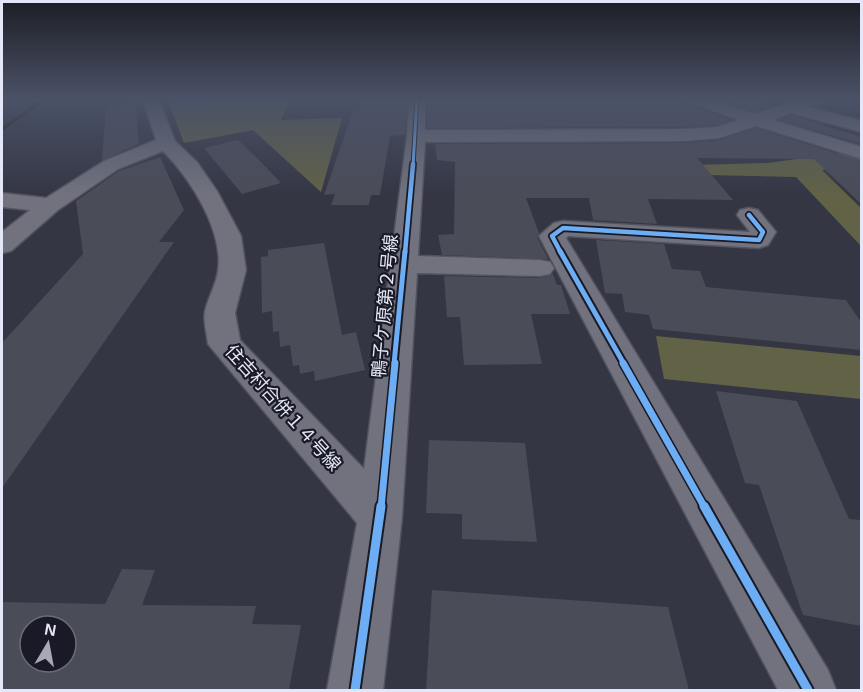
<svg xmlns="http://www.w3.org/2000/svg" width="863" height="692" font-family="Helvetica,'Noto Sans JP',sans-serif">
	<rect width="100%" height="100%" fill="#343644"/>
	<!-- forest -->
	<g fill="#616246">
		<polygon points="291,98 281,120 342,118 321,192 253,130 184,143 169,103 206,102 209,99"/>
		<polygon points="850,152 861,157 861,165 822,170 861,208 861,246 796,177 660,174 656,166 767,163"/>
		<polygon points="656,336 861,356 861,399 664,379"/>
	</g>
	<g fill="none" stroke-linecap="round" stroke-linejoin="round">
		<!-- stream -->
		<polygon fill="#1e1e06" fill-rule="evenodd" points="44,98 50,98 2,131 2,127"/>
	</g>
	<!-- building -->
	<g fill="#4a4c58" fill-rule="evenodd">
		<polygon points="358,98 407,98 405,135 390,136 380,195 371,195 369,205 331,205 335,194 324,195 353,111 360,110"/>
		<polygon points="427,98 683,98 686,103 731,120 717,125 684,127 427,128"/>
		<polygon points="713,98 763,98 764,102 774,106 755,112"/>
		<polygon points="136,102 139,144 102,160 106,107"/>
		<polygon points="791,115 861,137 861,144 780,120"/>
		<polygon points="756,128 861,161 861,204 814,159 697,158 733,200 648,199 657,224 593,220 589,198 526,198 539,233 537,237 548,259 442,255 438,235 454,234 455,162 437,160 435,144 684,143 720,140"/>
		<polygon points="238,140 258,159 281,183 242,194 204,148"/>
		<polygon points="160,157 184,210 159,242 174,242 2,488 2,343 83,254 76,201 119,171"/>
		<polygon points="596,240 664,244 672,269 700,271 706,287 846,300 861,322 861,350 653,329 649,315 625,312 622,294 605,293"/>
		<polygon points="324,243 342,335 356,332 365,370 315,381 314,371 300,374 299,365 293,366 290,345 280,347 279,331 273,332 272,311 262,313 261,257 268,256 268,250"/>
		<polygon points="553,274 557,285 561,285 570,314 531,314 542,364 464,365 460,317 447,317 444,276 540,278"/>
		<polygon points="716,391 797,401 849,519 861,520 861,626 803,615 759,485 745,483"/>
		<polygon points="429,440 525,443 537,542 462,539 462,514 426,513"/>
		<path d="M122,569l33,1 -13,35 114,1 -4,18 49,1 -12,65h-287v-88l103,2zM30,626h36v36h-36z"/>
		<polygon points="432,590 668,607 689,690 426,690"/>
	</g>
	<g fill="none" stroke-linecap="round" stroke-linejoin="round">
		<!-- minor casing -->
		<g stroke="#51535f" stroke-width="3">
			<g id="minor">
				<path d="M142,98h16l17,43 22,21 20,29 24,45 5,34 -11,43 5,27 124,129 43,-333 2,-38h16v32l259,-1 33,-2 21,-7 -51,-19 -2,-3h22l48,16 50,-16h23l-2,3 -18,6 54,14v11l-71,-19 -18,7 89,27v12l-106,-33 -37,12 -35,3 -259,1 -7,114 122,4 10,2 4,6 -4,6 -10,2 -123,-3 -15,244 -19,173h-56l30,-167 -149,-179c-1,-10 -5,-23 -3,-33 3,-13 11,-26 13,-40 6,-40 -28,-93 -55,-120l-45,18 -60,41 -47,41 -9,2v-21l28,-22 -28,-3v-14l44,5 58,-37 52,-21z"/>
				<polygon points="749,208 758,210 776,232 768,245 759,248 568,236 566,238 828,670 836,690 778,690 539,236 554,223 563,221 750,232 737,215 740,210"/>
			</g>
		</g>
		<!-- minor -->
		<use href="#minor" fill="#71727e" fill-rule="evenodd"/>
		<!-- cycleway-far4 casing -->
		<g stroke="#191a25" stroke-width="5">
			<polyline id="cycleway-far4" points="413,166 417,98"/>
		</g>
		<!-- cycleway-far3 casing -->
		<g stroke="#191a25" stroke-width="8">
			<g id="cycleway-far3">
				<polyline points="405,253 413,164"/>
				<polyline points="561,253 552,236 563,228 759,240 763,232 749,215"/>
			</g>
		</g>
		<!-- cycleway-far2 casing -->
		<g stroke="#191a25" stroke-width="9">
			<g id="cycleway-far2">
				<polyline points="560,251 624,364"/>
				<polyline points="394,364 405,251"/>
			</g>
		</g>
		<!-- cycleway-far1 casing -->
		<g stroke="#191a25" stroke-width="10">
			<g id="cycleway-far1">
				<polyline points="623,363 705,508"/>
				<polyline points="381,508 395,363"/>
			</g>
		</g>
		<!-- cycleway casing -->
		<g stroke="#191a25" stroke-width="13">
			<g id="cycleway">
				<polyline points="704,506 808,690"/>
				<polyline points="355,690 381,506"/>
			</g>
		</g>
		<!-- cycleway-far4 -->
		<use href="#cycleway-far4" stroke="#6dadf4" stroke-width="3"/>
		<!-- cycleway-far3 -->
		<use href="#cycleway-far3" stroke="#6dadf4" stroke-width="4.5"/>
		<!-- cycleway-far2 -->
		<use href="#cycleway-far2" stroke="#6dadf4" stroke-width="5"/>
		<!-- cycleway-far1 -->
		<use href="#cycleway-far1" stroke="#6dadf4" stroke-width="7"/>
		<!-- cycleway -->
		<use href="#cycleway" stroke="#6dadf4" stroke-width="9"/>
	</g>
	<!-- sky -->
	<linearGradient id="sky" x2="0" y2="1"><stop stop-color="#1d1e25"/><stop offset="0.51" stop-color="#4a5267"/><stop offset="1" stop-color="#4a5267" stop-opacity="0"/></linearGradient>
	<rect width="863" height="194" fill="url(#sky)"/>
	<g text-anchor="middle" dominant-baseline="central" stroke-width="4.5" stroke-linejoin="round" paint-order="stroke">
		<!-- street labels -->
		<g font-size="18" fill="#e4e7f7" stroke="#191a25">
			<text transform="translate(385 306) rotate(-85)">鴨子ケ原第２号線</text>
			<text transform="translate(283 408) rotate(48)">住吉村合併１４号線</text>
		</g>
	</g>
	<!-- border -->
	<rect width="863" height="692" fill="none" stroke="#e4e7f7" stroke-width="6"/>
	<!-- north arrow -->
	<g transform="translate(48 644) rotate(10)"><circle r="28" fill="#191a25" stroke="#6a6c79" stroke-width="1.5"/>
	<path d="M0-4.5L10 22L0 15L-10 22Z" fill="#a6a9b8"/>
	<text y="-9" font-size="16" font-weight="bold" text-anchor="middle" fill="#e4e7f7">N</text>
	</g>
</svg>
